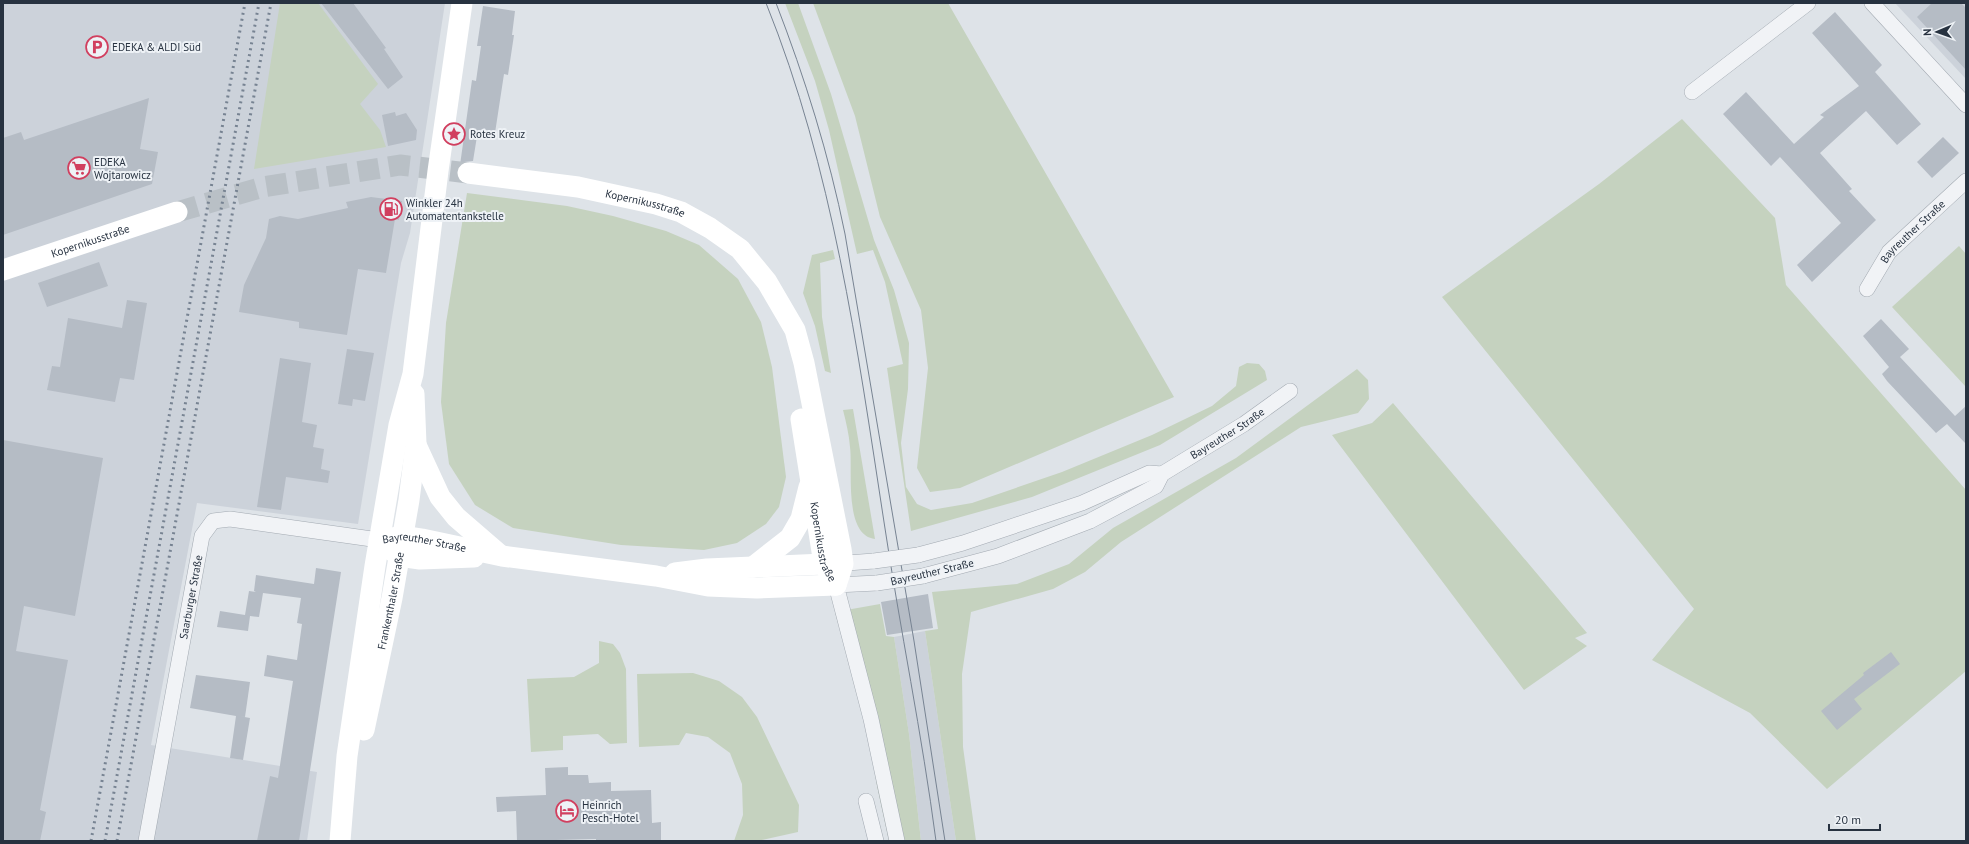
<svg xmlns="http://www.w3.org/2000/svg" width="1969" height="844" font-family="'PT Sans',sans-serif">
	<rect width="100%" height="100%" fill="#dee3e8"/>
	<!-- built -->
	<g fill="#ccd2da">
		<polygon points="3,3 445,3 410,233 401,263 358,524 197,503 151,745 317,772 307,841 3,841"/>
		<polygon points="1895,3 1966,3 1966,79"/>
		<polygon points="925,631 956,841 921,841 909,734 894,637"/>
	</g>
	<!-- green -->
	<g fill="#c5d2bf">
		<polygon points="280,3 318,3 378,84 360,104 380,130 386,147 254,169"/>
		<polygon points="785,3 798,3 831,94 874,240 894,290 909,343 908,389 901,443 906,487 917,504 931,510 972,503 1062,472 1152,435 1212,406 1236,386 1239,367 1247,363 1259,364 1265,371 1267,380 1160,445 1032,497 911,531 887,368 903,364 885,282 873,250 857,254 829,130 815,81"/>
		<polygon points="813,3 948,3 1174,397 960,488 930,492 917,468 928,368 921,310 880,217 855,116"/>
		<polygon points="1682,119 1775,218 1786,285 1966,490 1966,671 1827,789 1750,713 1652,660 1694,609 1442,297 1599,184"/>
		<polygon points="467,193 567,206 613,216 666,231 699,245 738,279 761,322 772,367 786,477 779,507 766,524 737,543 704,550 621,545 513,528 475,505 449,464 441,402 446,323"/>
		<polygon points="1959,246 1966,254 1966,387 1892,307"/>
		<polygon points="833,250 835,259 820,263 822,317 831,373 825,371 815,326 803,293 812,255"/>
		<polygon points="1357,369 1368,380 1369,399 1358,413 1301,427 1121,542 1085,572 1053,589 971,612 962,674 963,747 976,841 956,841 925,631 938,629 932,592 1017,584 1069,564 1113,528 1236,458"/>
		<polygon points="1393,403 1587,633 1575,638 1587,646 1524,690 1332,435 1372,423"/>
		<path d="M853,409l22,130c-32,-4 -22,-70 -25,-92 -1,-13 -4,-25 -7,-37z"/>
		<polygon points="880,604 886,636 894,637 909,734 921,841 889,841 877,786 867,722 835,612"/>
		<polygon points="599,641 613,644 620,653 626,669 627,743 610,744 598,734 563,736 563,750 531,752 527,679 574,677 599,663"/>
		<polygon points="693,673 719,681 742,697 757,717 799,805 798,832 757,841 734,841 743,815 742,784 730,753 708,737 686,733 679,745 639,747 637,674"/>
	</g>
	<!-- building -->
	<g fill="#b5bcc5">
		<polygon points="321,3 353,3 386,48 384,49 403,77 388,89"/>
		<polygon points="1932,3 1961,3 1966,8 1966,70 1917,17"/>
		<polygon points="483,6 515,11 512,35 514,35 508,75 504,74 495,133 478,130 473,161 464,162 460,165 472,80 476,81 481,46 477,46"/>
		<polygon points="1835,12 1882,65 1875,72 1921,124 1897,145 1866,111 1820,153 1852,189 1849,191 1876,220 1812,282 1797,265 1841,223 1780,157 1771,166 1723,114 1746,92 1794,144 1824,117 1820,115 1859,86 1812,33"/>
		<polygon points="149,98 140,149 158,152 152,184 3,235 3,138 21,132 24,140"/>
		<polygon points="395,112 396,116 406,113 417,130 416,140 388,146 382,115"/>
		<polygon points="1943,137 1959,153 1932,178 1917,162"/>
		<polygon points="371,197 402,201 399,220 395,219 386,273 358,269 347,335 299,328 299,322 239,312 244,285 266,238 269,219 280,216 298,219 348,208 346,202"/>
		<polygon points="99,262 108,286 47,307 38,283"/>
		<polygon points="127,300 147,303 134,380 120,378 115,402 47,390 52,366 60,367 68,318 122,328"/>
		<polygon points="1881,319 1909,349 1900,357 1955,416 1966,406 1966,444 1947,424 1936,433 1887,381 1882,374 1889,367 1863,336"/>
		<polygon points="347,349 374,353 365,401 353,399 352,406 338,404"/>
		<polygon points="280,358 311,363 302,422 317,425 313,447 324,449 321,469 330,471 328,483 286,477 281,510 257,507"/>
		<polygon points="3,440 103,458 75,616 24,606 16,651 68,660 40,810 46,812 40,841 3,841"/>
		<polygon points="316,568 341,572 299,841 257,841 270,776 278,778 293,681 264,676 267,655 297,660 302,624 297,623 301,598 263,593 259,617 250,616 248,631 217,627 220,611 245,615 249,591 256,592 254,591 256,575 314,584"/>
		<polygon points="928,594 933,628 887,635 881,602"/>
		<polygon points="1891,652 1900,664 1854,699 1862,709 1837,730 1821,711 1864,675 1863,673"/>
		<polygon points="196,675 250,682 245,717 239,716 250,718 243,760 230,758 236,716 190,708"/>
		<polygon points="568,767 568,775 588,775 589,783 611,782 611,791 651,790 652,823 661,822 661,841 596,841 596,839 517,841 516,811 497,812 496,797 546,795 545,768"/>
	</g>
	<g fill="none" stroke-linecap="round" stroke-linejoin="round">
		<!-- secondary-tunnel -->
		<polyline stroke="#b9c0c6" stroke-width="21" stroke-dasharray="21 10" stroke-linecap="butt" points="177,212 263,187 400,165 468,173"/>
		<!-- street casing -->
		<g stroke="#a3aab2" stroke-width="16">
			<g id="street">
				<polyline points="1872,3 1966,105"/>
				<polyline points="1692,92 1808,3"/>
				<path id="s1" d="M1867,289l22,-37 77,-71"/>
				<polyline points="918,555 963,543 1082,503 1149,473 1162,474"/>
				<polyline points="833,564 874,561"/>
				<path id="s2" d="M923,576l75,-20 92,-35 66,-35 6,-12 82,-50 46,-33"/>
				<polyline points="877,583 836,585 871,719 897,841"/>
				<polyline points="866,801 876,841"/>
				<path id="s3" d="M146,841l56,-305 11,-15 17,-2 149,21"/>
			</g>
		</g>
		<!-- street -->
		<use href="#street" stroke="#f1f3f6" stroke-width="15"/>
		<!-- secondary -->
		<g stroke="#fff" stroke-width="21">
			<path id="s4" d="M468,173l110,14 78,17 25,8 29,16 30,21 27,33 28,48 9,33 37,186 2,15 -7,21"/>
			<path id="s5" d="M3,270l174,-58"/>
			<path id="s6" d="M801,419l23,145 12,21"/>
			<polyline points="416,445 440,497 456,517 500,555"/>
			<path id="s7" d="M379,540l24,-4 19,3 80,17 154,20 52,10 49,2 79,-3"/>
			<polyline points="388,547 399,556 420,559 474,557"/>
			<polyline points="753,567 790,538 801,519 809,487"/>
			<polyline points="675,573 707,569 824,564"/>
			<path id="s8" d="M364,730l28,-132 17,-98 7,-56 -2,-50"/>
			<polyline points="340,841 347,756 375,566 399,425 413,374 438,171 462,3"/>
		</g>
		<!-- tram -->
		<g stroke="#778392" stroke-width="1">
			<path d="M766,3c67,166 91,343 118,519 16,107 38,212 52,319"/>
			<path d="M776,3c29,75 53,152 69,231l69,407 31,200"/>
		</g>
		<!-- rail -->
		<g stroke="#778392" stroke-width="3" stroke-dasharray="2 4" stroke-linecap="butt">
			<polyline points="91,841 245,3"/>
			<polyline points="105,841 259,3"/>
			<polyline points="117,841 271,3"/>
		</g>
		<!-- street-bridge casing -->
		<g stroke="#a3aab2" stroke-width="16" stroke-linecap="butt">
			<g id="street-bridge">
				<polyline points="874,561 918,555"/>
				<polyline points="877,583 923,576"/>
			</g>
		</g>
		<!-- street-bridge -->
		<use href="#street-bridge" stroke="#f1f3f6" stroke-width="15"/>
	</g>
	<!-- icons -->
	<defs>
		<g id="parking-ring" transform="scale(1.15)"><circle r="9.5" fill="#eef2f6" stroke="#d13f5f" stroke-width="1.5"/><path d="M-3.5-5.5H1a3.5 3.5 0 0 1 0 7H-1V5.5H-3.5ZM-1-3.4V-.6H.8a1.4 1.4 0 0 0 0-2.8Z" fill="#d13f5f"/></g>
		<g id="sight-ring" transform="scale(1.15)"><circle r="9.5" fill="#eef2f6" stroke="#d13f5f" stroke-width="1.5"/><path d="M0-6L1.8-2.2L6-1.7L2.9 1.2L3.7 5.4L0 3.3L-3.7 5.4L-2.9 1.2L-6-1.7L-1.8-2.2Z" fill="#d13f5f"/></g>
		<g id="supermarket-ring" transform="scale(1.15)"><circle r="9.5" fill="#eef2f6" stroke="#d13f5f" stroke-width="1.5"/><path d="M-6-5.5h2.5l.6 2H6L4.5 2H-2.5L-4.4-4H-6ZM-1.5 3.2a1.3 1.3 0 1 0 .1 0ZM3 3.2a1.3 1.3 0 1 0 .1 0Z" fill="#d13f5f"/></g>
		<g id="fuel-ring" transform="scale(1.15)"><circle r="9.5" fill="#eef2f6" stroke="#d13f5f" stroke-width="1.5"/><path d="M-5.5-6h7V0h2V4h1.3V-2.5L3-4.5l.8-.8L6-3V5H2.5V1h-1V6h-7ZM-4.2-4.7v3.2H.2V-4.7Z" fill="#d13f5f"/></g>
		<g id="hotel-ring" transform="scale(1.15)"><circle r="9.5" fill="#eef2f6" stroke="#d13f5f" stroke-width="1.5"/><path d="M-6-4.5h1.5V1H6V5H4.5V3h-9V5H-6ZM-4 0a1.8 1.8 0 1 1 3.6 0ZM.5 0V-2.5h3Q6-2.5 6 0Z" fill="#d13f5f"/></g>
	</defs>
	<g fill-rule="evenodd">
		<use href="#parking-ring" x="97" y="47"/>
		<use href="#sight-ring" x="454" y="134"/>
		<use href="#supermarket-ring" x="79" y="168"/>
		<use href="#fuel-ring" x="391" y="209"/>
		<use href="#hotel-ring" x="567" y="811"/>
	</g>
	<g text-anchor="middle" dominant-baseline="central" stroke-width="4" stroke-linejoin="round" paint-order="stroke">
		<!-- poi labels -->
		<g font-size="11" fill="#273240" stroke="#eef2f6" text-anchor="start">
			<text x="112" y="47">EDEKA &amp; ALDI Süd</text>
			<text x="470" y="134">Rotes Kreuz</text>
			<text x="94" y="162">EDEKA<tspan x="94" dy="13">Wojtarowicz</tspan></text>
			<text x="406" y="203">Winkler 24h<tspan x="406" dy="13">Automatentankstelle</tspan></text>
			<text x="582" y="805">Heinrich<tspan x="582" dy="13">Pesch-Hotel</tspan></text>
		</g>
		<!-- street labels -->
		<g font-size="11" fill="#273240" stroke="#eef2f6">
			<text stroke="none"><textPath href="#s4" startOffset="180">Kopernikusstraße</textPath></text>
			<text stroke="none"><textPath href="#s1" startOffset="74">Bayreuther Straße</textPath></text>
			<text stroke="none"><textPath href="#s5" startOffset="92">Kopernikusstraße</textPath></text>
			<text stroke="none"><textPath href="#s2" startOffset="341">Bayreuther Straße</textPath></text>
			<text stroke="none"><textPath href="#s6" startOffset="125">Kopernikusstraße</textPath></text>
			<text stroke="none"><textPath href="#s7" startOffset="46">Bayreuther Straße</textPath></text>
			<text transform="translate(932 572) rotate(-13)">Bayreuther Straße</text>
			<text stroke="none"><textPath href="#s3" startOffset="248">Saarburger Straße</textPath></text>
			<text stroke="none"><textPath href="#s8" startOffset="132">Frankenthaler Straße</textPath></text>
		</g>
	</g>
	<!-- border -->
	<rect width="1969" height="844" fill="none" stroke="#273240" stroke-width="8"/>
	<!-- north arrow -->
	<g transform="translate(1937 32) rotate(268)" stroke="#eef2f6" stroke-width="3" paint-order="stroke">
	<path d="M0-3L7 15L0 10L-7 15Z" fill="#273240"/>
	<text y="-6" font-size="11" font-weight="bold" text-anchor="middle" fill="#273240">N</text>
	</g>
	<!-- scale -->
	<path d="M1829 824v6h51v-6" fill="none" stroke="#273240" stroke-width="2"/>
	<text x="1835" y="824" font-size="12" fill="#273240" stroke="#eef2f6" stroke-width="3" paint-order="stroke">20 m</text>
</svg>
